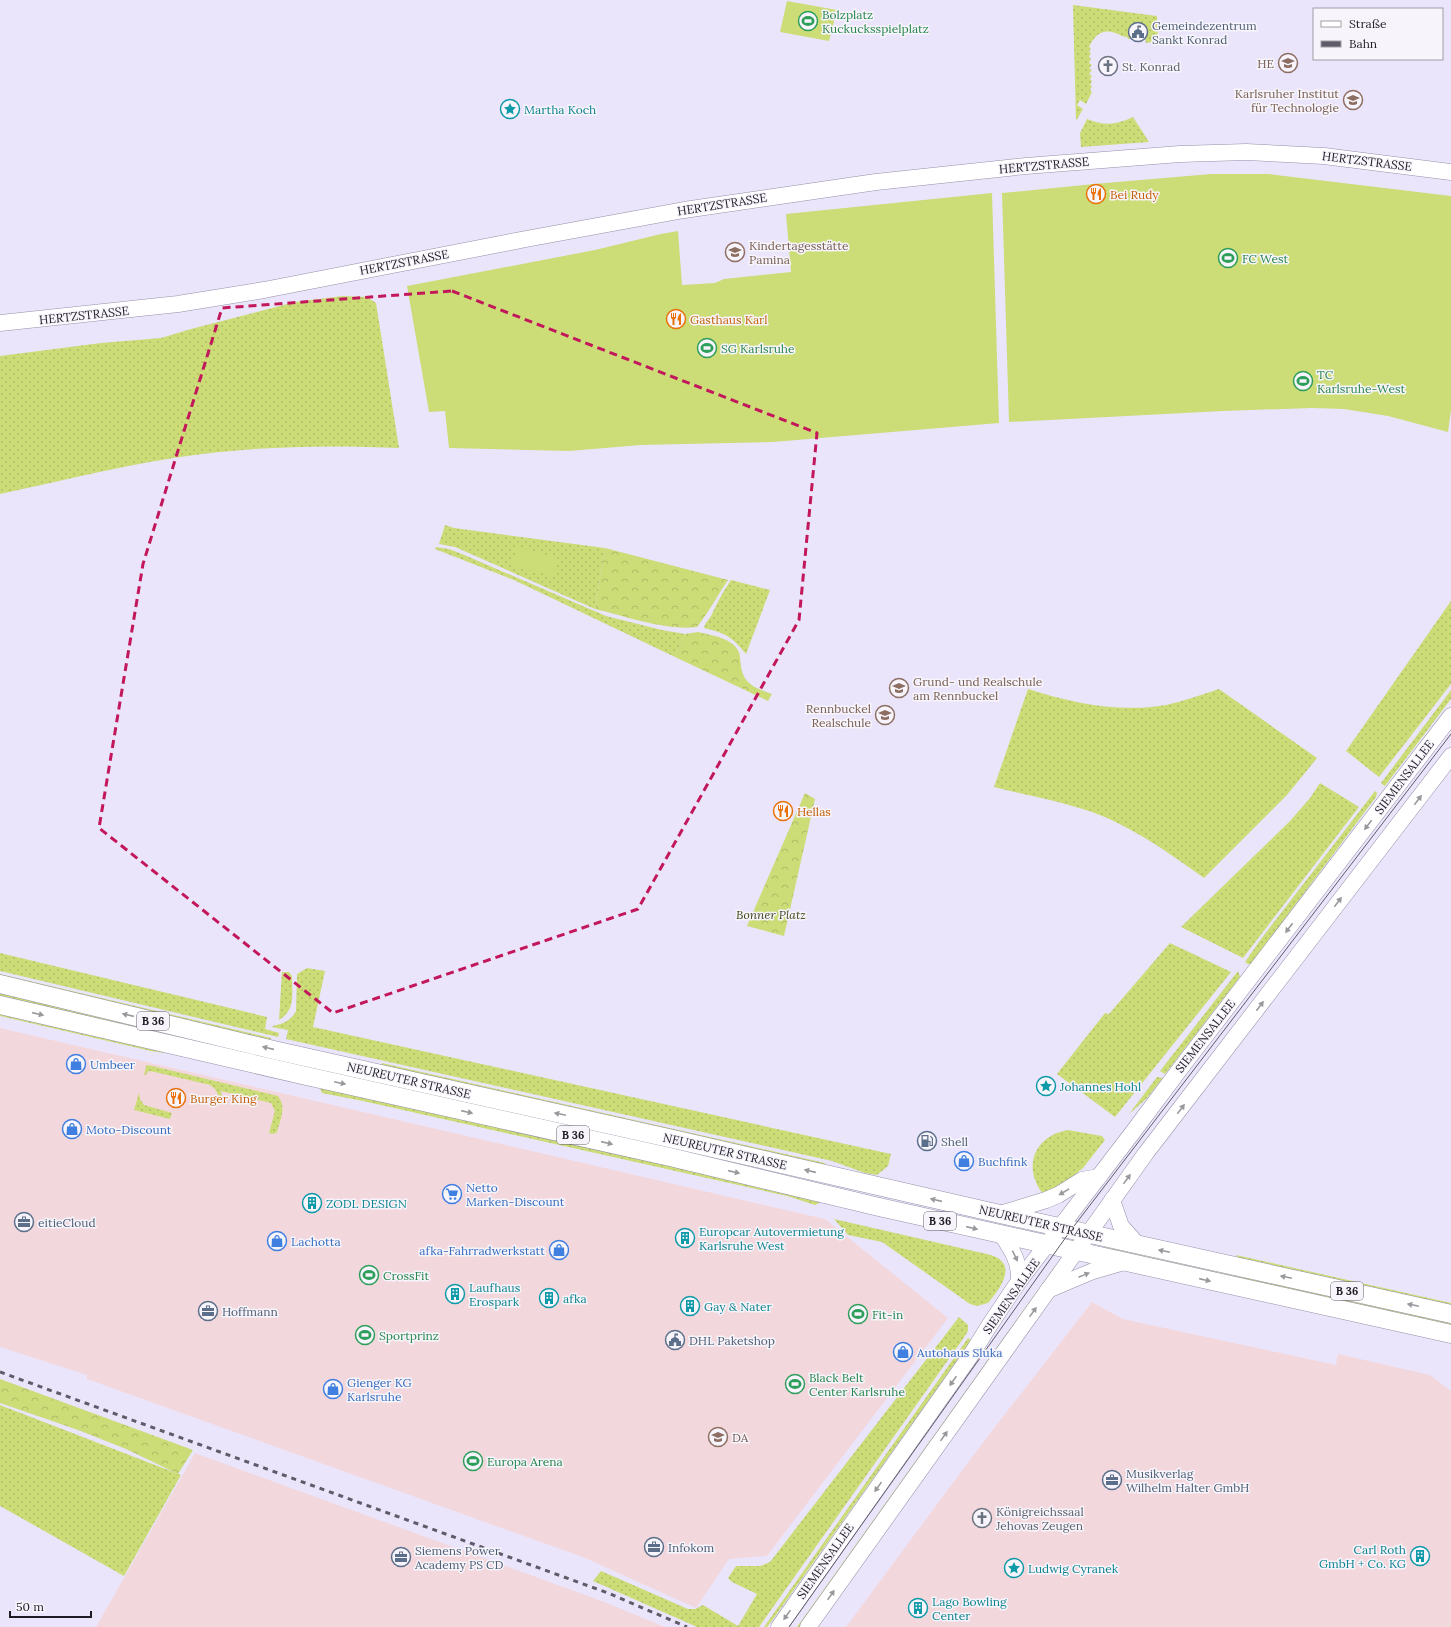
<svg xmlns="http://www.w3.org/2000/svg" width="1451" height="1627" font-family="Lora,serif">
	<defs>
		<pattern id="grass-dots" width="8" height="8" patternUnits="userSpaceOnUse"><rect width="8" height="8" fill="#ccdc77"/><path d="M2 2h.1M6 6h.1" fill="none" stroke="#afbc67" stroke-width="1.8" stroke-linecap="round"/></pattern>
		<pattern id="forest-crowns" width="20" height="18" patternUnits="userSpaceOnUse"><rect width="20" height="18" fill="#ccdc77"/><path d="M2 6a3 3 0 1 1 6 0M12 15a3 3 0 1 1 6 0" fill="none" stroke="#afbc67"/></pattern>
	</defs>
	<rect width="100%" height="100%" fill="#ebe5fc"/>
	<!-- commercial -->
	<g fill="#f2d8dd">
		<polygon points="0,1028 825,1219 948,1318 767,1556 729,1559 696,1608 585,1558 87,1379 87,1375 0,1347"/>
		<polygon points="1092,1302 1123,1319 1336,1365 1338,1354 1430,1375 1451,1391 1451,1627 846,1627 981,1445"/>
		<polygon points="195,1453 602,1601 665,1627 96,1627"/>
	</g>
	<!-- grass -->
	<g fill="url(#grass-dots)">
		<path d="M1073,5l84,11 1,25 -12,2 -1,-5 -17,1 -1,-2c-5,0 -7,-3 -12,-4 -13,-5 -21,3 -26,14l2,1 -2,4 2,1 -2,4 2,2 -2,4 3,2 -3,3 3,2 -3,4 3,2 -2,3 2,2 -2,4 2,1 -2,4 2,2 -6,12 -6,-4 -3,5 6,4 -7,12z"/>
		<path d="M1133,117l16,25 -68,5 -1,-14 7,-14c17,7 29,6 46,-2z"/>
		<path d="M343,296l24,1 9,6 23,145c-65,-3 -132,-2 -197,6 -68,8 -135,26 -202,40v-138l101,-13 60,-5 30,-9 104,-27z"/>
		<polygon points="445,525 454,528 605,548 595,609 455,547 439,544"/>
		<polygon points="436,547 449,549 462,554 606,616 662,630 685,634 675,657 514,580 435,549"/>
		<path d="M731,580l39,10 -24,64c-15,-18 -19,-20 -42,-26 1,-6 6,-9 8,-14 6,-13 11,-22 19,-34z"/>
		<polygon points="1451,601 1451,684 1379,777 1346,751"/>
		<path d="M1028,689c44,14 91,24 138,16 18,-4 35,-10 53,-16l98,69 -30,37 -83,83c-35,-25 -71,-51 -112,-66 -32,-11 -66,-17 -98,-25z"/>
		<polygon points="1451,690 1451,699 1385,786 1383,785 1381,783"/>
		<polygon points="1320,783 1359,807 1243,958 1181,927 1290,821 1310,798"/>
		<polygon points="1375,791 1377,793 1376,797 1251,964 1248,964 1245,962 1261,939"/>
		<polygon points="1170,943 1231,972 1115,1117 1057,1074 1105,1013 1109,1014"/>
		<polygon points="0,953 267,1017 265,1029 279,1033 278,1037 0,971"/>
		<path d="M307,968l18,3 -12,56 578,127 -3,12 -11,9 -12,-2 -33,-12 -546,-122 2,-9 -16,-3 1,-1c9,-2 18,-5 23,-15l1,-37z"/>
		<polygon points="1238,971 1240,977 1165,1074 1160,1071"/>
		<path d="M282,972h7l3,4c0,17 4,34 -13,44z"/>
		<polygon points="0,974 271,1038 270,1042 0,979"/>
		<polygon points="0,991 274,1054 272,1061 0,997"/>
		<polygon points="0,1010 182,1053 165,1053 151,1051 0,1016"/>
		<polygon points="382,1063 825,1163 824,1166 381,1067"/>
		<path d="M148,1065l130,31c9,11 2,24 -1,36l-3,2 -5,-1 6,-22 -4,-8 -50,-12 1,7h-2l-5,-9 -5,-4 -55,-13 -6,-1 -5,5 2,-10z"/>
		<polygon points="1157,1077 1163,1078 1146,1099 1129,1114"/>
		<polygon points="321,1086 825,1200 815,1205 787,1196 363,1101 322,1093 320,1088"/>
		<polygon points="139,1093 140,1099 144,1105 172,1113 170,1119 134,1110"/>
		<path d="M1068,1130l34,6 3,4 -22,28 -18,15 -22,11c-21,-27 -9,-58 25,-64z"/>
		<path d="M834,1219l157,36c28,9 9,34 -3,48l-11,3 -7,-2 -88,-62 -34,-7z"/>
		<polygon points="1104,1247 1221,1273 1451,1319 1451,1327 1104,1250"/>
		<polygon points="1236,1255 1451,1303 1451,1306 1238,1258"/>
		<polygon points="1055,1266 1058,1266 801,1627 797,1627"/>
		<polygon points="959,1317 968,1325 968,1331 963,1339 759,1627 697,1627 593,1581 601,1571 688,1609 695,1609 703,1605 738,1626 757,1594 732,1582 728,1578 736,1566 760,1566 770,1562"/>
		<polygon points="968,1338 971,1340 943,1380 771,1622 767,1627 764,1627"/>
		<polygon points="0,1405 181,1475 124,1576 0,1506"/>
	</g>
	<!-- forest -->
	<g fill="url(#forest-crowns)">
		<path d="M605,548l123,32c-11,16 -19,32 -31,47 -31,4 -72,-11 -102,-18z"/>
		<path d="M698,632c13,3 35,6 41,20 2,7 1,15 4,22 4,12 18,16 29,20l-4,7 -93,-44 10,-23z"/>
		<polygon points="805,793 815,799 784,936 747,926"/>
		<polygon points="0,1379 193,1450 178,1474 126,1449 78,1430 0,1403"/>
	</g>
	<!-- pitch -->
	<g fill="#ccdc77">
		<polygon points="787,1 837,10 829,41 780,32"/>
		<polygon points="1211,174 1268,174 1451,196 1451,410 1448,432 1388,416 1344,409 1312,408 1223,411 1009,422 1002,193 1094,184"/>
		<polygon points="992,193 999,423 773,442 641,445 569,451 449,448 445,411 429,412 407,286 595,250 661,234 678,231 682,285 715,283 724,279 791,272 786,214"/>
		<polygon points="517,547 558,558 553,576 512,566"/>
	</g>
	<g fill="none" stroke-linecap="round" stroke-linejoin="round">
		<!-- secondary casing -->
		<g stroke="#958fa8" stroke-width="17">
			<g id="secondary">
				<polyline points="0,323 178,304 264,290 526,239 684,210 876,182 1026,166 1180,154 1246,152 1324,156 1451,172"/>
				<polyline points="1112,1200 1121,1226 1138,1245"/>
				<polyline points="1000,1214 1046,1200 1058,1195 1082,1180 1099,1177"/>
				<path d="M1002,1235c10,15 18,27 17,46"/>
				<polyline points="1048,1290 1093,1271 1124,1262"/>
				<polyline points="779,1627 971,1355 989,1326 1019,1281 1133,1132 1180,1069 1451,716"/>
				<polyline points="808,1627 1146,1153 1451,756"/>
			</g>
		</g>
		<!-- primary casing -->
		<g stroke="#958fa8" stroke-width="19">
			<g id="primary">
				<polyline points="0,984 278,1051 673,1139 1000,1214 1451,1314"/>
				<polyline points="0,1005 302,1075 670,1157 879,1207 1451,1334"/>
			</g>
		</g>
		<!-- secondary -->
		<use href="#secondary" stroke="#fff" stroke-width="16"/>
		<!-- primary -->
		<use href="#primary" stroke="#fff" stroke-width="18"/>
		<!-- tram -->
		<polyline stroke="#5f5b69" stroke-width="1" points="789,1627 1071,1230 1451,734"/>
		<!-- rail -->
		<polyline stroke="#5f5b69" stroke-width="3" stroke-dasharray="5 5" stroke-linecap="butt" points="0,1372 608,1593 687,1627"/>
	</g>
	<!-- one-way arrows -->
	<defs><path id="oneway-solid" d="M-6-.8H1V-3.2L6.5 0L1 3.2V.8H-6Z"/></defs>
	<g fill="#9a989d">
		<use href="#oneway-solid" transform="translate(1418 800) rotate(-53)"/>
		<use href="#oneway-solid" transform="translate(1368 825) rotate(127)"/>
		<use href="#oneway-solid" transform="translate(1338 902) rotate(-53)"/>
		<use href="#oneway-solid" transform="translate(1289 928) rotate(127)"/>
		<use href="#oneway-solid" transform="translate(1260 1006) rotate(-53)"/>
		<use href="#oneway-solid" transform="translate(38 1014) rotate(13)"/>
		<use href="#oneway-solid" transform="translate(128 1015) rotate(-167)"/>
		<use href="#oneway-solid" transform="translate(268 1048) rotate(-167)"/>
		<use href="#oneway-solid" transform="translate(340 1083) rotate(12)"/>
		<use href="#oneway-solid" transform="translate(1181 1109) rotate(-53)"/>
		<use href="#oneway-solid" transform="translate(467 1112) rotate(13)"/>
		<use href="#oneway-solid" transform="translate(560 1114) rotate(-168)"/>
		<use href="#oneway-solid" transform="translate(607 1143) rotate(13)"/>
		<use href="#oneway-solid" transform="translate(810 1171) rotate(-167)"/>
		<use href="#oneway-solid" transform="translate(734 1172) rotate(13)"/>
		<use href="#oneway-solid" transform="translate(1127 1179) rotate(-54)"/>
		<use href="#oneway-solid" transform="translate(1064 1192) rotate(149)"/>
		<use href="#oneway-solid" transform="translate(936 1200) rotate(-167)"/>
		<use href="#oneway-solid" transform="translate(972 1228) rotate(13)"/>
		<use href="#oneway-solid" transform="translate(1164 1251) rotate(-168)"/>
		<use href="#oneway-solid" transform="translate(1015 1256) rotate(64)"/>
		<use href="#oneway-solid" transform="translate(1084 1275) rotate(-22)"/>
		<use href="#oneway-solid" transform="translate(1286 1277) rotate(-168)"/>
		<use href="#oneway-solid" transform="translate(1205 1280) rotate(13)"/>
		<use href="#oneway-solid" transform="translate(1413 1305) rotate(-168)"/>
		<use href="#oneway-solid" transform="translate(1033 1312) rotate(-55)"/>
		<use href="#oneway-solid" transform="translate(953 1381) rotate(125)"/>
		<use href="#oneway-solid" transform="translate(944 1436) rotate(-55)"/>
		<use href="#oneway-solid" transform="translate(878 1487) rotate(125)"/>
		<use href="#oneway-solid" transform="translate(831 1595) rotate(-55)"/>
		<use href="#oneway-solid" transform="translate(787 1615) rotate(125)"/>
	</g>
	<!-- marked area -->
	<path fill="none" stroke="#c2185b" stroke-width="3" stroke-dasharray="8 5" stroke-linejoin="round" d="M452,291l365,142 -18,187 -161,289 -305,104 -234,-185 44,-264 79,-256z"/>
	<!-- icons -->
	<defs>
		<g id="stadium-ring" transform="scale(1)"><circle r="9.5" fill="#f7f5fb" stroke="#2e9e5b" stroke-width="1.5"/><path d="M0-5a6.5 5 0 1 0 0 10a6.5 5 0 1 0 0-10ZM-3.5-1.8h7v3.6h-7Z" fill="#2e9e5b"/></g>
		<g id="civic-ring" transform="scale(1)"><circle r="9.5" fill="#f7f5fb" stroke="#5c6f8a" stroke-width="1.5"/><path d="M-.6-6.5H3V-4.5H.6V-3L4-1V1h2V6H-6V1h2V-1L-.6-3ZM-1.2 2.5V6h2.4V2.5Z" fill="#5c6f8a"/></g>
		<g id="university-ring" transform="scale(1)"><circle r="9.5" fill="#f7f5fb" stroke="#8d6e63" stroke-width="1.5"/><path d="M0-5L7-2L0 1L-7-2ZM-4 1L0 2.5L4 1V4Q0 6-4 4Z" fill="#8d6e63"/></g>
		<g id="church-ring" transform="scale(1)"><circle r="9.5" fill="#f7f5fb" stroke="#6b7280" stroke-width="1.5"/><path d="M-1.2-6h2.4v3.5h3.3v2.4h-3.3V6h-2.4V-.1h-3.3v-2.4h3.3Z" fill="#6b7280"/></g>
		<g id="sight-ring" transform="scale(1)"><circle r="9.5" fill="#f7f5fb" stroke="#0f9aa8" stroke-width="1.5"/><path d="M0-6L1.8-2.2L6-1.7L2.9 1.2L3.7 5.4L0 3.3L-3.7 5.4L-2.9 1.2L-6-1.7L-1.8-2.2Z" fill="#0f9aa8"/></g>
		<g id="restaurant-ring" transform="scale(1)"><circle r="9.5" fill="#f7f5fb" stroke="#e8710a" stroke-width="1.5"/><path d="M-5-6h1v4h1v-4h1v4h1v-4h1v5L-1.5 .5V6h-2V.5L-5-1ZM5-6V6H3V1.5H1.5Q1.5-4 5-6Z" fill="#e8710a"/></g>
		<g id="school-ring" transform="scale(1)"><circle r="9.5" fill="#f7f5fb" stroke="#8d6e63" stroke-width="1.5"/><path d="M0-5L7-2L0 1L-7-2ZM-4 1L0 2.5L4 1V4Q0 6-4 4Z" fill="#8d6e63"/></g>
		<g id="shop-ring" transform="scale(1)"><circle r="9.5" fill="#f7f5fb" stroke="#3f7fe0" stroke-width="1.5"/><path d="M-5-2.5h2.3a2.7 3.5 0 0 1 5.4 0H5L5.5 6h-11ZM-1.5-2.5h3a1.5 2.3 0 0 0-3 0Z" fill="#3f7fe0"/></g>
		<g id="fuel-ring" transform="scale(1)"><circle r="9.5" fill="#f7f5fb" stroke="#5c6f8a" stroke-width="1.5"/><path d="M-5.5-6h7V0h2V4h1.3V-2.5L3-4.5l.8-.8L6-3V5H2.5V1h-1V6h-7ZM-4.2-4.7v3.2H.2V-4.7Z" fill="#5c6f8a"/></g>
		<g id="supermarket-ring" transform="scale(1)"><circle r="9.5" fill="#f7f5fb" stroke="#3f7fe0" stroke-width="1.5"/><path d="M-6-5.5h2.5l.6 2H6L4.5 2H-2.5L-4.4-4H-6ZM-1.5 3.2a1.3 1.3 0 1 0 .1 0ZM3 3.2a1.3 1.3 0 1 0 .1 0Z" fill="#3f7fe0"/></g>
		<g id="building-ring" transform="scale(1)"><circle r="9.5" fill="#f7f5fb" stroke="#0f9aa8" stroke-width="1.5"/><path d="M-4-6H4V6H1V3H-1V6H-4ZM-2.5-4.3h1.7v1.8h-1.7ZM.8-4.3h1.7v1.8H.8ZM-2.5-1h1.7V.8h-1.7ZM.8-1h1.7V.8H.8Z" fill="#0f9aa8"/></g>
		<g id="office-ring" transform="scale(1)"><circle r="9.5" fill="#f7f5fb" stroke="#5c6f8a" stroke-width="1.5"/><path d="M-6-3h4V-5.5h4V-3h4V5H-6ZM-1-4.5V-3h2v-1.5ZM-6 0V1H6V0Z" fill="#5c6f8a"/></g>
	</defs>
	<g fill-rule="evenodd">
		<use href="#stadium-ring" x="808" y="21"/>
		<use href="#civic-ring" x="1138" y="32"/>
		<use href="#university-ring" x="1288" y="63"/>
		<use href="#church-ring" x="1108" y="66"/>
		<use href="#university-ring" x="1353" y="100"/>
		<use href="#sight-ring" x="510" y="109"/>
		<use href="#restaurant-ring" x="1096" y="194"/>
		<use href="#school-ring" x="735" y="252"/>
		<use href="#stadium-ring" x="1228" y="258"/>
		<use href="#restaurant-ring" x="676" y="319"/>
		<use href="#stadium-ring" x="707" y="348"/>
		<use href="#stadium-ring" x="1303" y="381"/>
		<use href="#school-ring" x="899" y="688"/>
		<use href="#school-ring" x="885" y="715"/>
		<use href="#restaurant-ring" x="783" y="811"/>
		<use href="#shop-ring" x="76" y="1064"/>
		<use href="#sight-ring" x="1046" y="1086"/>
		<use href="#restaurant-ring" x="176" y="1098"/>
		<use href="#shop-ring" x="72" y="1129"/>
		<use href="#fuel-ring" x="927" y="1141"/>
		<use href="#shop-ring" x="964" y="1161"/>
		<use href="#supermarket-ring" x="452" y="1194"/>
		<use href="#building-ring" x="312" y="1203"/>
		<use href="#office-ring" x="24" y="1222"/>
		<use href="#building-ring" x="685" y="1238"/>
		<use href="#shop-ring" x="277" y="1241"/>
		<use href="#shop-ring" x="559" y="1250"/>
		<use href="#stadium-ring" x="369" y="1275"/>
		<use href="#building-ring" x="455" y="1294"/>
		<use href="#building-ring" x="549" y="1298"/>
		<use href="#building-ring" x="690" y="1306"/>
		<use href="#office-ring" x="208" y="1311"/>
		<use href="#stadium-ring" x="858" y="1314"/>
		<use href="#stadium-ring" x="365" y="1335"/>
		<use href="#civic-ring" x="675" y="1340"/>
		<use href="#shop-ring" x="903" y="1352"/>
		<use href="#stadium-ring" x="795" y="1384"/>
		<use href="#shop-ring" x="333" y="1389"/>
		<use href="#university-ring" x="718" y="1437"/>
		<use href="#stadium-ring" x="473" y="1461"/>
		<use href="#office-ring" x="1112" y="1480"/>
		<use href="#church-ring" x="982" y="1518"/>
		<use href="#office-ring" x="654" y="1547"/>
		<use href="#building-ring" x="1420" y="1556"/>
		<use href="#office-ring" x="401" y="1557"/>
		<use href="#sight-ring" x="1014" y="1568"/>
		<use href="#building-ring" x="918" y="1608"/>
	</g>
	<g text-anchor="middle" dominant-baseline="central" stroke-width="3" stroke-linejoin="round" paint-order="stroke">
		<!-- shield labels -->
		<g fill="#f7f5fb" stroke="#5f5c65" stroke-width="1">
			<rect x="137" y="1012" width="32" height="18" rx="3"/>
			<rect x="557" y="1126" width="32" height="18" rx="3"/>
			<rect x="924" y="1212" width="32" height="18" rx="3"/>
			<rect x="1331" y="1282" width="32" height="18" rx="3"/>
		</g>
		<g font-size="11" font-weight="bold" fill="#1e1b25">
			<text x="153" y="1021">B 36</text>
			<text x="573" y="1135">B 36</text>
			<text x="940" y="1221">B 36</text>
			<text x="1347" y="1291">B 36</text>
		</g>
		<!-- leisure labels -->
		<g font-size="12" fill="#27864d" stroke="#f7f5fb" text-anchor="start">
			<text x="822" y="14">Bolzplatz<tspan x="822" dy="14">Kuckucksspielplatz</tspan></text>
			<text x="1242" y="258">FC West</text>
			<text x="721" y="348">SG Karlsruhe</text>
			<text x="1317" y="374">TC<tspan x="1317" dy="14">Karlsruhe-West</tspan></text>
			<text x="383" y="1275">CrossFit</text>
			<text x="872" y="1314">Fit-in</text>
			<text x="379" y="1335">Sportprinz</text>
			<text x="809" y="1377">Black Belt<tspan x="809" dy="14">Center Karlsruhe</tspan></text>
			<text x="487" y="1461">Europa Arena</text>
		</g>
		<!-- service labels -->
		<g font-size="12" fill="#4e5e75" stroke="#f7f5fb" text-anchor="start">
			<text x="1152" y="25">Gemeindezentrum<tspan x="1152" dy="14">Sankt Konrad</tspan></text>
			<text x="941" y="1141">Shell</text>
			<text x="38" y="1222">eitieCloud</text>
			<text x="222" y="1311">Hoffmann</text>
			<text x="689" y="1340">DHL Paketshop</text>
			<text x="1126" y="1473">Musikverlag<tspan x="1126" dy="14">Wilhelm Halter GmbH</tspan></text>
			<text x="668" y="1547">Infokom</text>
			<text x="415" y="1550">Siemens Power<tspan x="415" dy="14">Academy PS CD</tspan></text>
		</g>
		<!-- education labels -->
		<g font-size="12" fill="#785e54" stroke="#f7f5fb" text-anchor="end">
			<text x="1274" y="63">HE</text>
			<text x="1339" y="93">Karlsruher Institut<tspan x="1339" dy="14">für Technologie</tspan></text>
			<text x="749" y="245" text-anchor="start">Kindertagesstätte<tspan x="749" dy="14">Pamina</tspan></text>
			<text x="913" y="681" text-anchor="start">Grund- und Realschule<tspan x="913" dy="14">am Rennbuckel</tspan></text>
			<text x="871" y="708">Rennbuckel<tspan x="871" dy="14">Realschule</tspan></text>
			<text x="732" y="1437" text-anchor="start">DA</text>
		</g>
		<!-- worship labels -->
		<g font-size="12" fill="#5b616d" stroke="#f7f5fb" text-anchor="start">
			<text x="1122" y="66">St. Konrad</text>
			<text x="996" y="1511">Königreichssaal<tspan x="996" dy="14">Jehovas Zeugen</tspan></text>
		</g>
		<!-- culture labels -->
		<g font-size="12" fill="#0d838f" stroke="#f7f5fb" text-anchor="start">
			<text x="524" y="109">Martha Koch</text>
			<text x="1060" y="1086">Johannes Hohl</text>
			<text x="326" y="1203">ZODL DESIGN</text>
			<text x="699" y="1231">Europcar Autovermietung<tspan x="699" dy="14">Karlsruhe West</tspan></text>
			<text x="469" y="1287">Laufhaus<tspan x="469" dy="14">Erospark</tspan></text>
			<text x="563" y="1298">afka</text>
			<text x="704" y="1306">Gay &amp; Nater</text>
			<text x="1406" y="1549" text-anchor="end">Carl Roth<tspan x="1406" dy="14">GmbH + Co. KG</tspan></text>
			<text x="1028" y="1568">Ludwig Cyranek</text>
			<text x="932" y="1601">Lago Bowling<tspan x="932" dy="14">Center</tspan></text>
		</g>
		<!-- street labels -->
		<g font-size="12" fill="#1e1b25" stroke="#f7f5fb">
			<text transform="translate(1367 161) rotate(7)">HERTZSTRASSE</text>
			<text transform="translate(1044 165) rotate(-5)">HERTZSTRASSE</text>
			<text transform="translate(722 204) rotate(-9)">HERTZSTRASSE</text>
			<text transform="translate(404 262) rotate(-11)">HERTZSTRASSE</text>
			<text transform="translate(84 315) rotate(-6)">HERTZSTRASSE</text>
			<text transform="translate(1404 777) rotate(-53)">SIEMENSALLEE</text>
			<text transform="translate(1205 1036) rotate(-52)">SIEMENSALLEE</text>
			<text transform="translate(409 1080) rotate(13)">NEUREUTER STRASSE</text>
			<text transform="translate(725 1151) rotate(13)">NEUREUTER STRASSE</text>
			<text transform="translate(1041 1223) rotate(13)">NEUREUTER STRASSE</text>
			<text transform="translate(1011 1296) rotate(-55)">SIEMENSALLEE</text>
			<text transform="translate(825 1561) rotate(-55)">SIEMENSALLEE</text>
		</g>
		<!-- food labels -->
		<g font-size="12" fill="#c56008" stroke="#f7f5fb" text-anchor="start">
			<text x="1110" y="194">Bei Rudy</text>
			<text x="690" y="319">Gasthaus Karl</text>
			<text x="797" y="811">Hellas</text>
			<text x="190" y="1098">Burger King</text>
		</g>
		<!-- park labels -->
		<g font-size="12" font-style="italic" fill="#3e451a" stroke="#f7f5fb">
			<text x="771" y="914">Bonner Platz</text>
		</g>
		<!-- shop labels -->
		<g font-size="12" fill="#366cbe" stroke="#f7f5fb" text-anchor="start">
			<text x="90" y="1064">Umbeer</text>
			<text x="86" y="1129">Moto-Discount</text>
			<text x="978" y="1161">Buchfink</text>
			<text x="466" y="1187">Netto<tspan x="466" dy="14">Marken-Discount</tspan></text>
			<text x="291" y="1241">Lachotta</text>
			<text x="545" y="1250" text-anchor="end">afka-Fahrradwerkstatt</text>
			<text x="917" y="1352">Autohaus Sluka</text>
			<text x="347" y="1382">Gienger KG<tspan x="347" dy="14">Karlsruhe</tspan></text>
		</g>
	</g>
	<!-- legend -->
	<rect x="1313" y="8" width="130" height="52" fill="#f7f5fb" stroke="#a09ea5"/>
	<rect x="1321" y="21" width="20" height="6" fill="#ffffff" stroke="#a09ea5"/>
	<text x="1349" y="28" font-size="12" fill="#1e1b25">Straße</text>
	<rect x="1321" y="41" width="20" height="6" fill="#5f5b69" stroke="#a09ea5"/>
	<text x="1349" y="48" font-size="12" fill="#1e1b25">Bahn</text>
	<!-- scale -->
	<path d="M10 1611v6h81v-6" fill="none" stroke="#1e1b25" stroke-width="2"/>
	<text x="16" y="1611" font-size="12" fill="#1e1b25" stroke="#f7f5fb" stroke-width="3" paint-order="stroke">50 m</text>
</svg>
